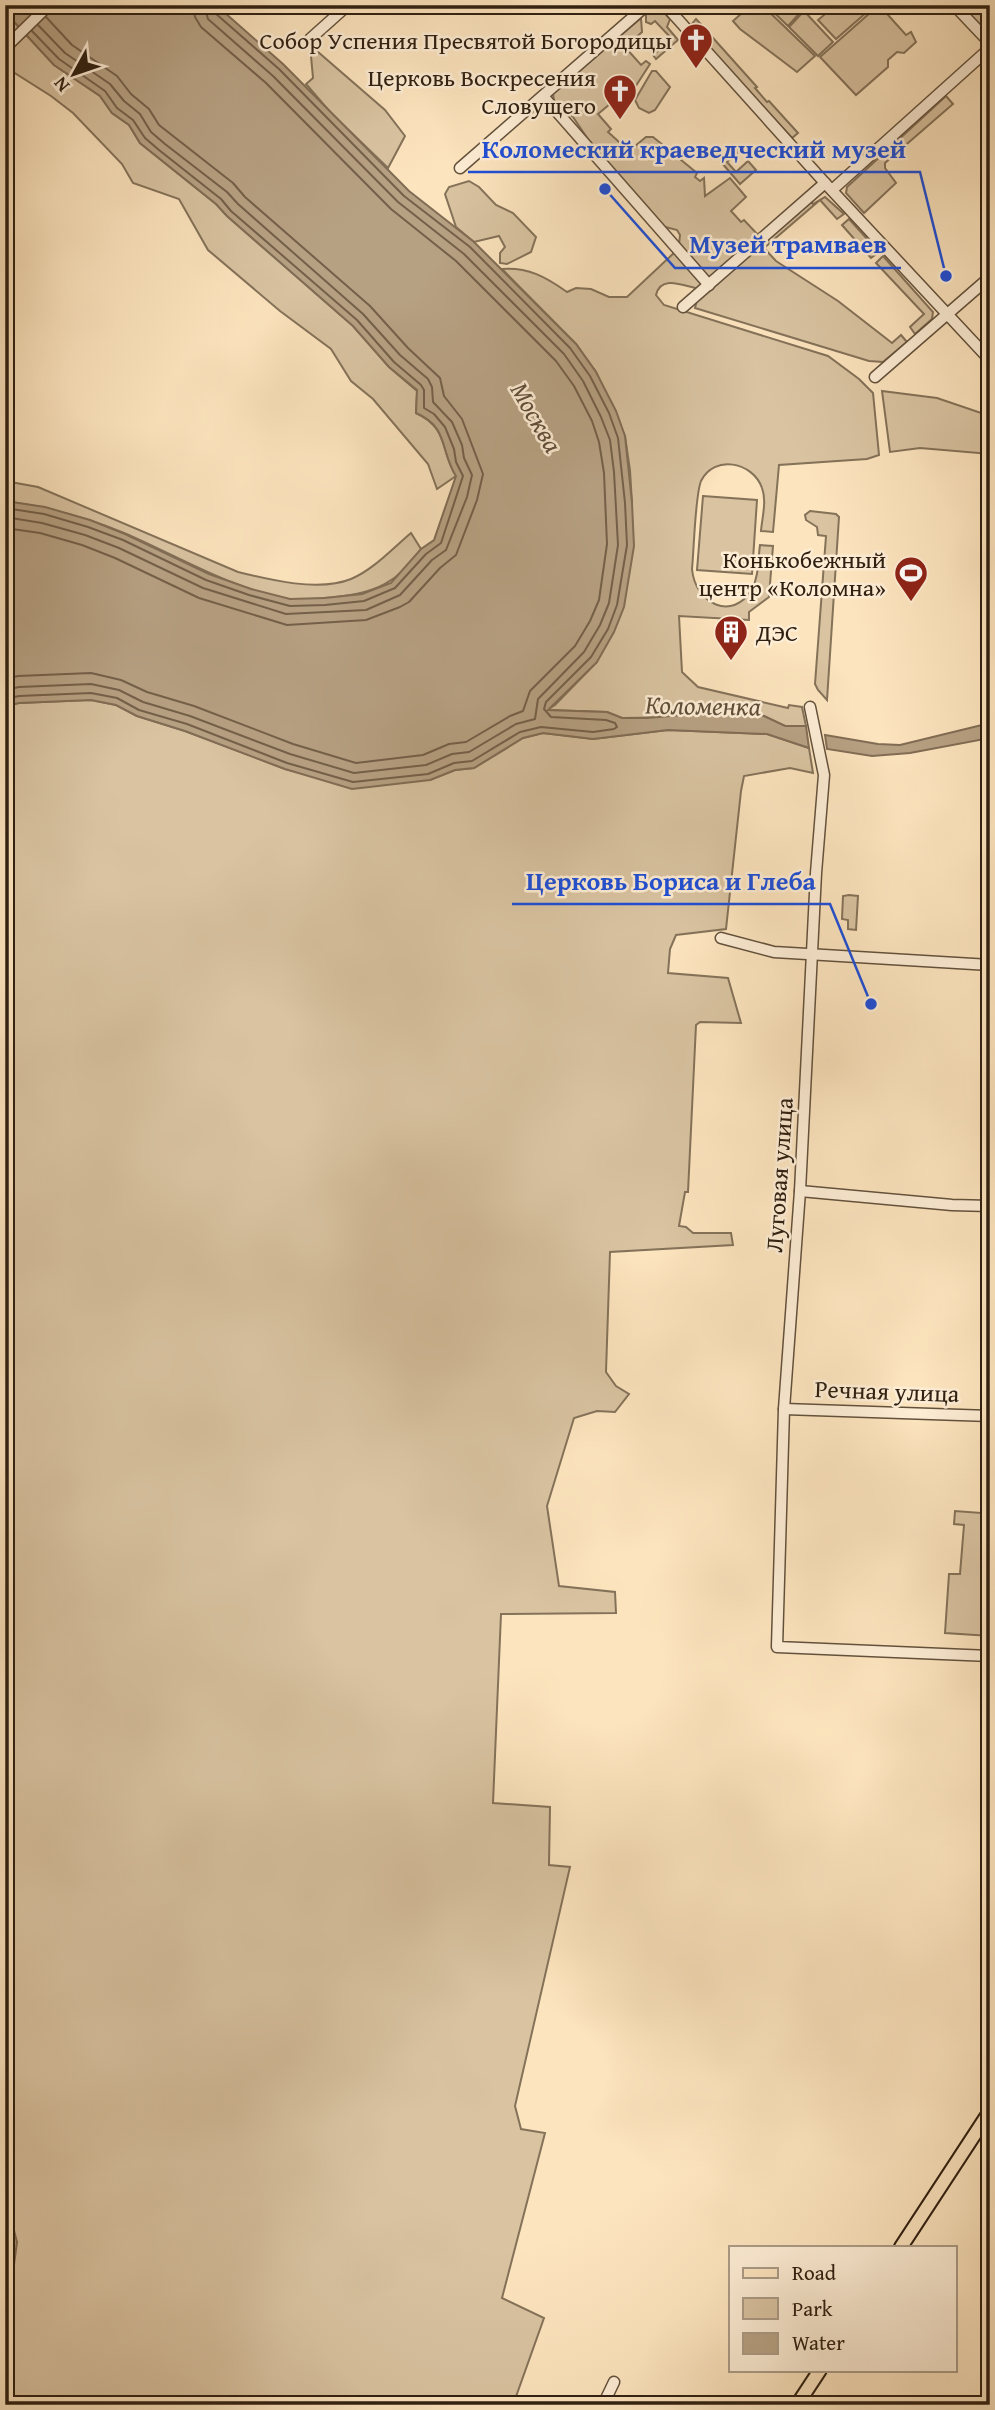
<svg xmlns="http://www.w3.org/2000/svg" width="995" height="2410" font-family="'Gentium Book Plus',serif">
	<rect width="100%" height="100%" fill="#fce4be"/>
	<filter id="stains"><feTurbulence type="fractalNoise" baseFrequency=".00286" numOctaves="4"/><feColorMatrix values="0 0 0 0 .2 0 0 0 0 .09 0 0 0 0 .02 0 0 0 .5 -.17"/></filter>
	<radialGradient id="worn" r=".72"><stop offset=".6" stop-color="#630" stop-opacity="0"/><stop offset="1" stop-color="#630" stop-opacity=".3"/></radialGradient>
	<!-- green -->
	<g fill="#d9c3a1" stroke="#847259" stroke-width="2">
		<polygon points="751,5 762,5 815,56 797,72 740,29 733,21"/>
		<polygon points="766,5 807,5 788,26"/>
		<polygon points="836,5 875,5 836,39 818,20"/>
		<polygon points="879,5 906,35 911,32 916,42 904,53 897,52 888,60 888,67 856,95 820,57"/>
		<polygon points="960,5 964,5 969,10 974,5 990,5 990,36"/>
		<polygon points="651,8 661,9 670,19 667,27 678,40 656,59 653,55 672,39 655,21 651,24 646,22 646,12"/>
		<polygon points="804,11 833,42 818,56 789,27"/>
		<path d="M5,12l49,53 46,31 12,17 17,12 11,18 76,61 11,12 126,110 36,41 28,24 -1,22c33,15 24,38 40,63l-19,13 -9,-25 -55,-65 -22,-18 -20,-32 -51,-38 -72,-61 -29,-51 -46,-16 -11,-19 -49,-51 -22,-17 -41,-26 -5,-6z"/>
		<polygon points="641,18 642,32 625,47 641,65 646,61 650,64 630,95 627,96 617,92 616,95 620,103 616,107 610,104 598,114 611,129 608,132 629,151 646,137 653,137 697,173 695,177 700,181 704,178 705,196 730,178 746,197 731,211 741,222 744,220 759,236 710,278 707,277 679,245 680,235 677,230 662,226 594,148 573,117 554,102 553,93"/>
		<polygon points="696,19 757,87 755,88 767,102 769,101 798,133 792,138 694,32 692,24"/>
		<polygon points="310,45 385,110 405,136 388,168 331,113 306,84 313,78"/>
		<polygon points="652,71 656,71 670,87 655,110 649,113 639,108 635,100"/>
		<polygon points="946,96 953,104 885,163 885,168 896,183 864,213 846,193 847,187"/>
		<polygon points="737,148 739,151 727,162 736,172 748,161 756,170 740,184 721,162"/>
		<polygon points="469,181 479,187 496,205 513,213 536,237 531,252 507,264 500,263 500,253 505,247 499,236 474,242 456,227 445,194 449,187"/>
		<polygon points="825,197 844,214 837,219 820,200 764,248 776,261 838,301 892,343 901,335 907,342 883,362 869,361 695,308 697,300 811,202 813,204"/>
		<polygon points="849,219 879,252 871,258 842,225"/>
		<path d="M676,251l27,34 -4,4c-15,-3 -38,-15 -43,6l8,10 164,51 31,23 14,14 6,62 -12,4 -88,6 -6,67 -12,-1c1,-13 6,-30 1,-43 -9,-26 -48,-34 -61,-7 -6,15 -7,69 -9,88 3,35 41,53 60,20 7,-13 6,-30 8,-44l13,1 -4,51 -20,15v8l-70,-4 3,56 16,15 90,21 1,-3 13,2 4,19h-21l-21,-10 -142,2 -15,-6 -60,-2 8,-5 42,-43 35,-159 -2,-33 -5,-34 -29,-64 -20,-28 -74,-75c26,-2 44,8 65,23l9,-4 15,1 18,8h18z"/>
		<polygon points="883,256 933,312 932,319 915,334 910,327 924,314 876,263"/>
		<polygon points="882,391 937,398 990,416 990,454 920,448 890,452"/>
		<path d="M5,481l33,6 200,85c32,8 81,20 113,7 22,-9 42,-31 60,-46l10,16c-23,34 -46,44 -85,48 -15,1 -33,4 -48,2 -59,-11 -110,-43 -164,-66 -38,-16 -78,-26 -119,-32z"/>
		<polygon points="703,496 757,500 752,574 697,570"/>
		<polygon points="810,511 836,514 839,517 827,700 818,690 815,684 826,536 818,535 817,527 806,520 805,515"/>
		<polygon points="91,700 116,705 137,716 185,731 285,769 313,776 430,780 455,770 474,768 523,738 543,733 593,739 668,730 767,734 809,748 813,773 790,768 744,776 741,791 726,929 676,935 670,949 668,973 728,978 741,1023 700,1022 696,1025 688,1192 685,1192 679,1226 686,1227 693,1233 731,1233 733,1245 610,1252 606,1372 616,1386 629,1394 615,1412 597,1411 574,1418 547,1506 559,1586 615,1592 616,1613 501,1614 493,1803 550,1807 549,1865 570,1867 515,2106 521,2129 545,2133 502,2298 544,2318 513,2405 5,2405 5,2332 14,2264 7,2188 7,2157 13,2129 12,2106 5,2083 5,706 19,703"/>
		<polygon points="849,895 858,896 856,930 848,929 848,920 842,919 843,896"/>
		<polygon points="981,1510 990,1510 990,1636 945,1633 949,1574 960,1574 964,1525 954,1524 955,1511 981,1513"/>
	</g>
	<!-- water -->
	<g fill="#b7a183" stroke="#816d55" stroke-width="2">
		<path d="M5,5h211l67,59 126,127 65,51 102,102 20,28 20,39 9,25 7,67 2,43 -10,61 -10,25 -17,30 -49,48 59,2 15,6h25l81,-7 36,5 21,10h21l3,22 -42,-14 -99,-4 -75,9 -50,-6 -20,5 -49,30 -19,2 -25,10 -78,9 -67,-20 -100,-38 -48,-15 -21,-11 -25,-5 -72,3 -14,3v-205l40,6 45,13 35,14 84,40 42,15 39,10 35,-1 37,-4 29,-11 30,-34 13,-9 22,-64c-16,-25 -7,-49 -40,-63l1,-23 -28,-23 -36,-41 -126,-110 -11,-12 -76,-61 -11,-18 -17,-12 -12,-17 -46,-31 -49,-53z"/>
		<polygon points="990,723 990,738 910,753 872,756 827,749 825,735 878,744 900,745"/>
		<polygon points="5,2083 12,2106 13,2129 7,2157 7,2188 10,2215 17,2242 5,2332"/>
	</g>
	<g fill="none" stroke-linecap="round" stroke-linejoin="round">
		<!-- shore -->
		<g stroke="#74604a" stroke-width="2">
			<polyline points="5,508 44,514 88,527 123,540 206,580 249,595 290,606 325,605 364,601 395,588 426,554 441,543 463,476 456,462 454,449 445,427 434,414 424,408 424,390 421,385 394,362 357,320 231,211 221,199 159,150 145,138 133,120 117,108 105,91 59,59 32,31"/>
			<polyline points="5,517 42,523 85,535 119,548 203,588 286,614 366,610 400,595 432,560 446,550 467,497 472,475 464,458 462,445 452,422 433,402 432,387 428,379 400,355 363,314 238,204 227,192 165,144 151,132 140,114 124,101 110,84 65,53 38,25"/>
			<polyline points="5,528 40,533 82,545 115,558 199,598 287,625 366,620 400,607 409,602 440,568 456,555 477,500 483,474 462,419 444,396 440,378 408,348 370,306 245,197 233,183 159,125 149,109 131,94 117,76 72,45 46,17"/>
			<polyline points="5,679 18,676 91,673 121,680 147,692 194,706 293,744 356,763 423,755 449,744 466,742 510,716 523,711 530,691 575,646 590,621 599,600 607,544 604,473 599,442 592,421 574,386 556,361 456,261 391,209 266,83 201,27 195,17 193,5"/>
			<polyline points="5,690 19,687 91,684 119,690 143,702 190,716 290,754 354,773 426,765 452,754 469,752 516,724 535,719 538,699 584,652 600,625 609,603 618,545 614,472 610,440 601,417 583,381 564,354 464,254 398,202 273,76 208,19 204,5"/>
			<polyline points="5,699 19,696 91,693 117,698 139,710 187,724 287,763 353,782 428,774 454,763 472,761 520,732 541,727 593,732 614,729 617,727 615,723 606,720 551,717 544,709 546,702 591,657 608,629 617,605 627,545 625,503 618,438 609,413 590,376 570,348 470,247 404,196 279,69 215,13 212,5"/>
		</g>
		<!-- minor casing -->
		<g stroke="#63513c" stroke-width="13">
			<g id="minor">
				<polyline points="665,5 825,183 990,360"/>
				<polyline points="954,5 990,43"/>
				<polyline points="310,39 348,5"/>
				<polyline points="5,48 49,5"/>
				<polyline points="981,57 990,69"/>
				<polyline points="543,96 709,285"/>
				<polyline points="460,168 647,5"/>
				<polyline points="832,190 990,48"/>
				<polyline points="683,307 825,183"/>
				<polyline points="875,377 990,277"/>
				<polyline points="810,707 824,775 816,873 800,1191 784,1409 777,1647 990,1656"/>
				<polyline points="721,938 774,952 990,965"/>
				<polyline points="800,1191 952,1205 990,1206"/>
				<polyline points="784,1409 990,1416"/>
				<polyline points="603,2405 614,2382"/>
			</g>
		</g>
		<!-- major casing -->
		<g stroke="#302011" stroke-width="16">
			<g id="major">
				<polyline points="901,2247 990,2111"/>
				<polyline points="797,2405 820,2370"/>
			</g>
		</g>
		<!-- minor -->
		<use href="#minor" stroke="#fdedd5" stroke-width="10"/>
		<!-- major -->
		<use href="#major" stroke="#fce4be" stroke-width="12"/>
	</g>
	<!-- icons -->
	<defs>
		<g id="church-pin" transform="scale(1.75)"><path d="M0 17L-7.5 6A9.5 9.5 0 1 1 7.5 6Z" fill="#8f2418" stroke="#fdedd5"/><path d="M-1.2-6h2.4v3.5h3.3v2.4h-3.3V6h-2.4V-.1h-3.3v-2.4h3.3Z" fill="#fff"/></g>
		<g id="stadium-pin" transform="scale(1.75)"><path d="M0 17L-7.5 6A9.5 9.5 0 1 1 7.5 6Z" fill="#8f2418" stroke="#fdedd5"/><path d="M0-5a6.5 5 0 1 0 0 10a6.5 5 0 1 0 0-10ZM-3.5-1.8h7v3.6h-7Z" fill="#fff"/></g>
		<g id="building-pin" transform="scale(1.75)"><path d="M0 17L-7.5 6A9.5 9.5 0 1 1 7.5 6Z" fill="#8f2418" stroke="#fdedd5"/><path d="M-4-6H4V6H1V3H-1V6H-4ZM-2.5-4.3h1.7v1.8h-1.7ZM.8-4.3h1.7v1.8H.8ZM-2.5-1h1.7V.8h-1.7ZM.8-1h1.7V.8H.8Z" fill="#fff"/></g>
	</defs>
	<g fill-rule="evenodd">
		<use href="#church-pin" x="696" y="40"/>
		<use href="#church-pin" x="620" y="91"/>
		<use href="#stadium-pin" x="911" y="573"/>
		<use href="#building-pin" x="731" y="632"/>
	</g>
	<g text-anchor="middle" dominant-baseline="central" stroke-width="5" stroke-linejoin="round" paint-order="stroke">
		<!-- poi labels -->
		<g font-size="24" fill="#302011" stroke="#fdedd5" text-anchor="end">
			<text x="672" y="40">Собор Успения Пресвятой Богородицы</text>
			<text x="596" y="77">Церковь Воскресения<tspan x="596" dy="28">Словущего</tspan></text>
			<text x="886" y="559">Конькобежный<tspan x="886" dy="28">центр «Коломна»</tspan></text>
			<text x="756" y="632" text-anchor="start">ДЭС</text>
		</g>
		<!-- street labels -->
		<g font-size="24" fill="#302011" stroke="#fdedd5">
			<text transform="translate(779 1175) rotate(-86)">Луговая улица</text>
			<text transform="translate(887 1391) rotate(2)">Речная улица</text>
		</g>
		<!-- water labels -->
		<g font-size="26" font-style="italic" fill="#5f4d39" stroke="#fdedd5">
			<text transform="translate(537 417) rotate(60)">Москва</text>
			<text transform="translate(703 705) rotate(1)">Коломенка</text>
		</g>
	</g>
	<!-- callouts -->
	<path fill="none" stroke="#1d4ed8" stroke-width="2.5" d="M946 276L920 172H468M605 189L675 268H901M871 1004L830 904H512"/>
	<g fill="#1d4ed8" stroke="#fdedd5" stroke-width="2.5">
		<circle cx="946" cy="276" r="7"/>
		<circle cx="605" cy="189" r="7"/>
		<circle cx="871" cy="1004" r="7"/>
	</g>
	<g font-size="26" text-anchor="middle" font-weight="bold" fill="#1d4ed8" stroke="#fdedd5" stroke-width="5" stroke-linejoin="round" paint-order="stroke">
		<text x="694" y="158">Коломеский краеведческий музей</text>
		<text x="788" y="253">Музей трамваев</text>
		<text x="671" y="890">Церковь Бориса и Глеба</text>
	</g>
	<!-- margin -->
	<rect width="995" height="2410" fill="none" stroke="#fce4be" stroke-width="28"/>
	<rect x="7" y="7" width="981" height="2396" fill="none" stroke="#302011" stroke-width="3.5"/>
	<rect x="14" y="14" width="967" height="2382" fill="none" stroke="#302011" stroke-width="2"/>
	<!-- legend -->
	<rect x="729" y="2246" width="228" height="126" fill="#fdedd5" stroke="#ab9b87" stroke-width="2"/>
	<rect x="743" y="2268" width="35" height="10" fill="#fce4be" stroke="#ab9b87" stroke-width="2"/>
	<text x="792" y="2280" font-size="21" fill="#302011">Road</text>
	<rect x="743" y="2298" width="35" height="21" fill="#d9c3a1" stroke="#ab9b87" stroke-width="2"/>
	<text x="792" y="2316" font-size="21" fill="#302011">Park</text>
	<rect x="743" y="2333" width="35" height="21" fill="#b7a183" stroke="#ab9b87" stroke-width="2"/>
	<text x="792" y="2350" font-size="21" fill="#302011">Water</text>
	<!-- north arrow -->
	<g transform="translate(74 74) rotate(230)" stroke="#fdedd5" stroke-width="5" paint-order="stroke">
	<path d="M0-5L12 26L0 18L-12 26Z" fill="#302011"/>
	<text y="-10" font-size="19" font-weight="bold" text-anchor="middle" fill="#302011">N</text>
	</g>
	<rect width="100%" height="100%" filter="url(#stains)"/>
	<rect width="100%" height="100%" fill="url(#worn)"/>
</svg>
